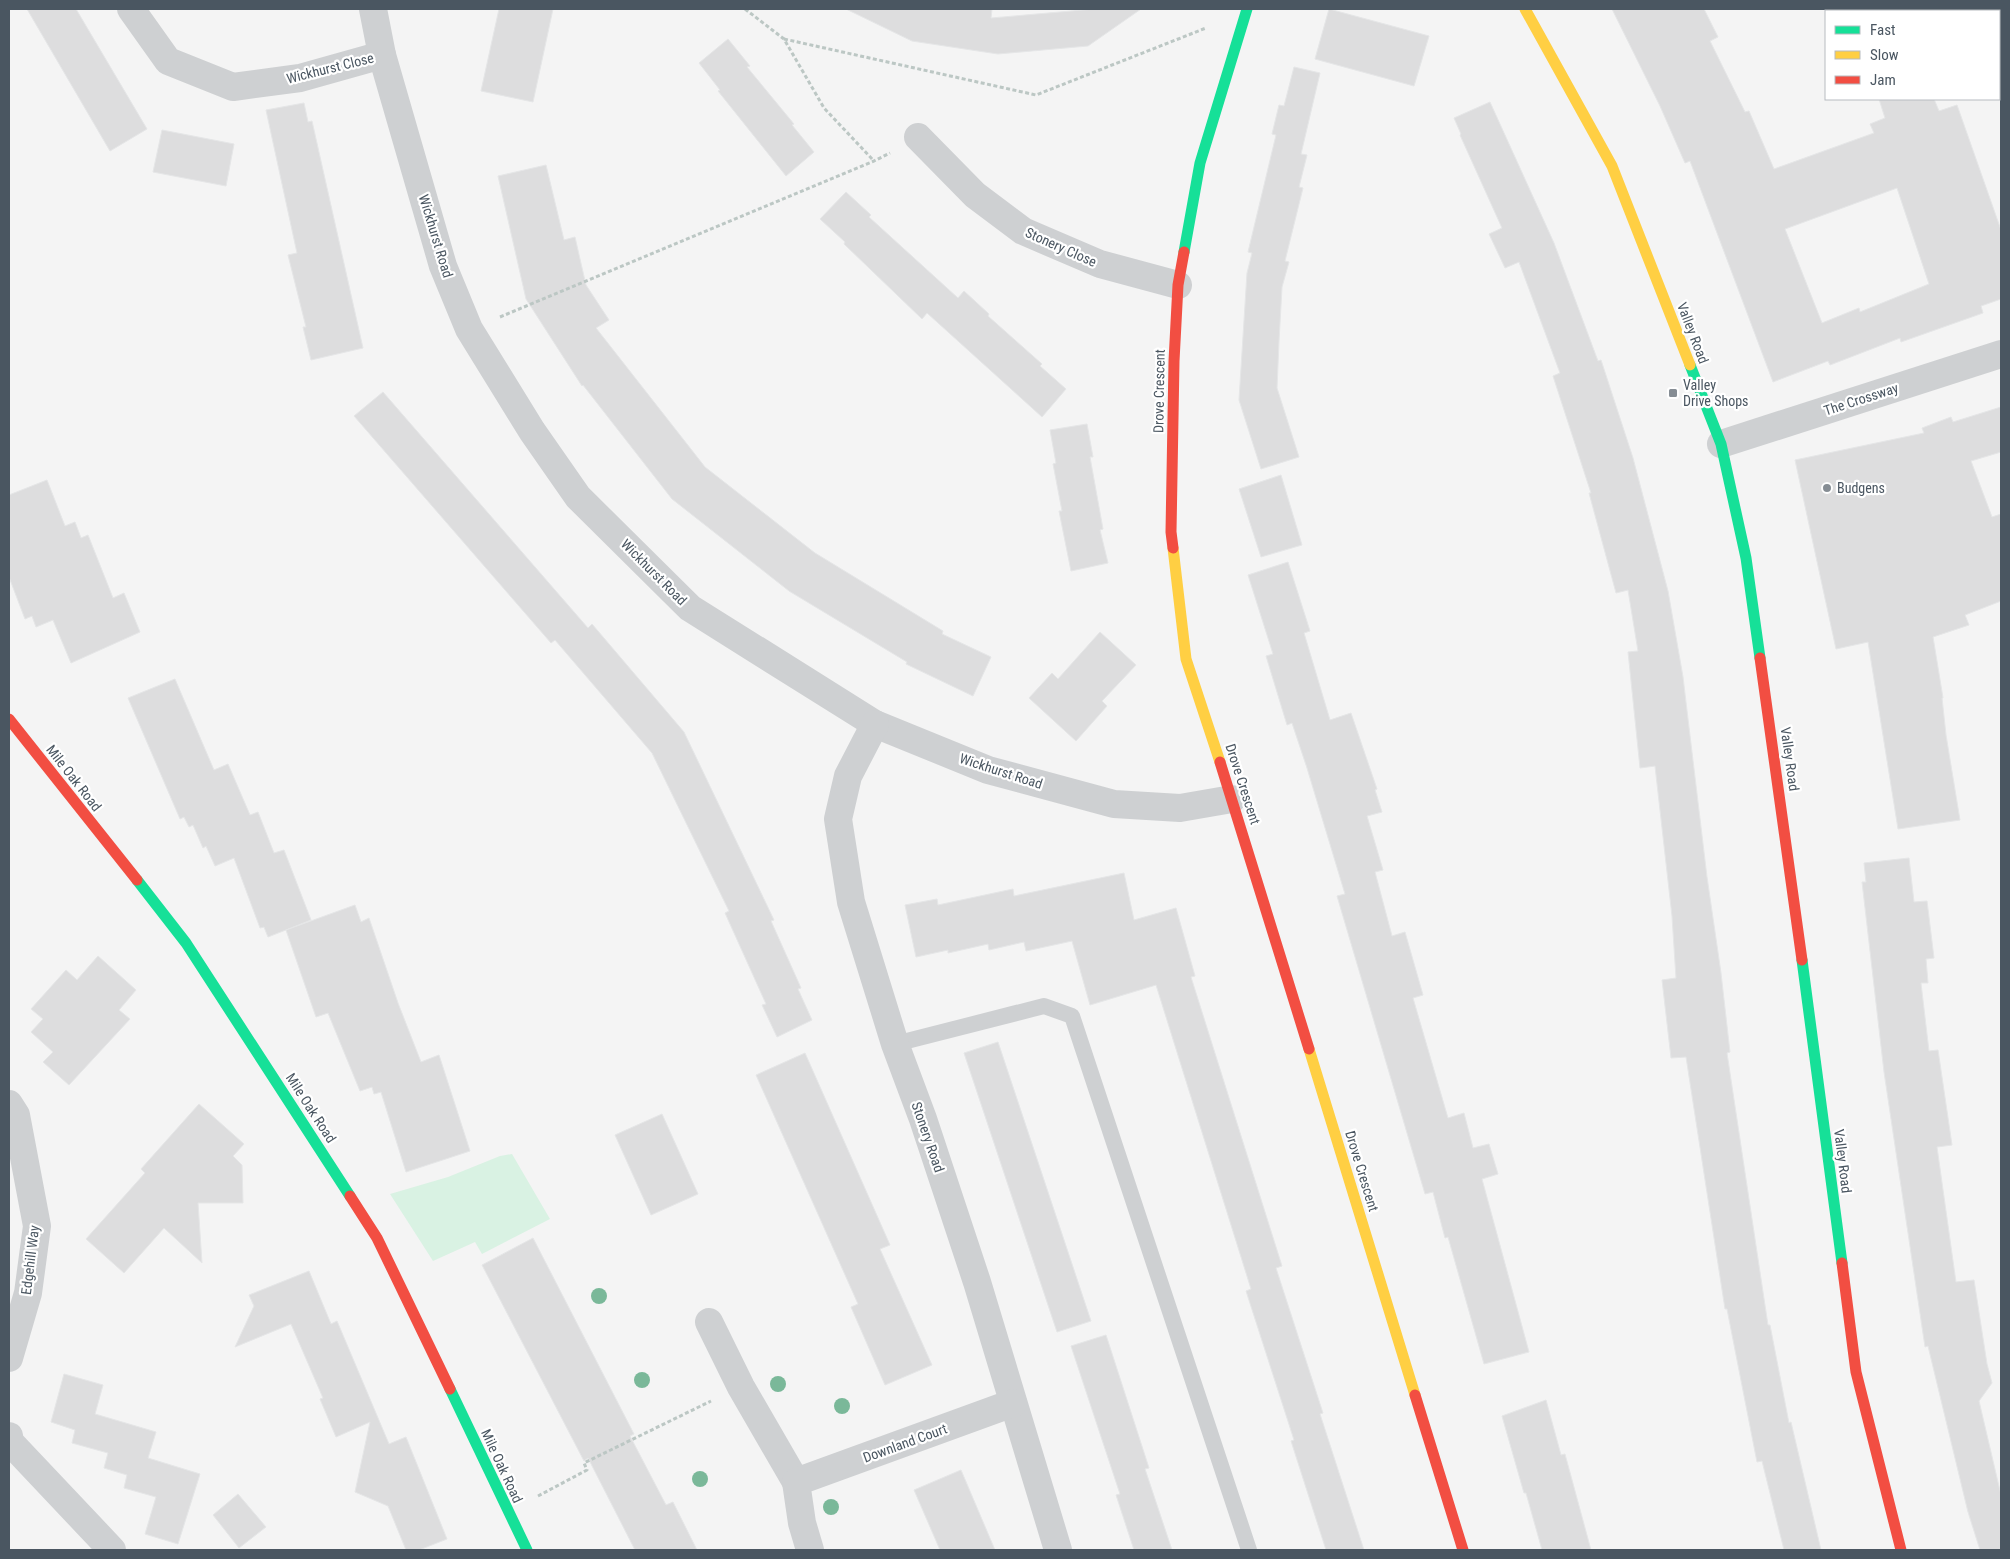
<svg xmlns="http://www.w3.org/2000/svg" width="2010" height="1559" font-family="'Roboto Condensed',sans-serif">
	<rect width="100%" height="100%" fill="#f4f4f4"/>
	<!-- green -->
	<polygon fill="#d9f2e3" points="512,1154 550,1219 482,1254 475,1242 433,1261 390,1194 448,1177 500,1156"/>
	<!-- building -->
	<g fill="#ddddde" stroke="#e5e6e7" fill-rule="evenodd">
		<polygon points="27,9 76,9 147,129 110,151"/>
		<polygon points="499,9 553,9 533,102 481,91"/>
		<polygon points="846,9 992,9 991,18 1094,9 1141,9 1088,46 998,54 912,41"/>
		<polygon points="1329,9 1429,36 1414,86 1315,59"/>
		<path d="M1612,9h92l14,28 -8,4 35,71 4,-1 25,58 100,-36 -4,-9 15,-6 -6,-19h55l5,12 18,-6 44,125v69l-20,7 2,7 -82,29 -1,-4 -70,27 -2,-4 -55,21 -83,-221 -5,2 -25,-57zM1897,188l32,96 -69,28 -1,-4 -37,15 -37,-94z"/>
		<polygon points="728,39 750,66 747,67 794,124 792,125 814,152 786,176 718,91 720,90 699,63"/>
		<polygon points="1294,67 1320,73 1301,154 1307,155 1299,187 1303,188 1285,261 1289,262 1282,287 1279,341 1277,388 1299,457 1261,469 1239,400 1247,273 1252,253 1248,252 1276,135 1272,134 1279,105 1284,106"/>
		<polygon points="1490,102 1554,243 1598,361 1601,360 1633,458 1668,591 1683,677 1707,877 1721,973 1730,1052 1727,1053 1768,1325 1770,1325 1789,1423 1791,1422 1821,1550 1784,1550 1762,1461 1757,1462 1727,1309 1725,1309 1686,1057 1671,1058 1662,980 1676,978 1672,916 1655,766 1640,768 1628,652 1638,651 1628,590 1616,593 1589,493 1591,493 1553,376 1560,373 1519,262 1505,268 1489,234 1502,228 1460,135 1461,134 1454,118"/>
		<polygon points="304,103 308,122 312,121 363,348 311,360 303,327 306,327 288,255 297,253 266,110"/>
		<polygon points="162,130 234,144 226,186 153,172"/>
		<polygon points="546,165 564,240 575,237 586,285 609,320 596,328 705,467 815,553 943,631 942,634 991,657 973,696 906,664 907,662 789,591 672,499 583,385 582,386 526,299 498,176"/>
		<polygon points="846,192 871,215 869,217 958,298 964,291 989,314 988,316 1042,364 1040,366 1066,389 1042,417 927,313 922,319 844,244 845,242 820,219"/>
		<polygon points="383,392 588,628 592,624 684,732 774,920 771,921 801,988 798,989 812,1020 777,1037 762,1005 766,1004 725,913 729,911 652,753 555,640 551,643 354,416"/>
		<polygon points="2001,407 2001,452 1971,461 1992,517 2001,514 2001,601 1965,615 1969,625 1933,637 1943,698 1942,698 1946,735 1960,820 1898,829 1868,642 1836,649 1795,460 1924,433 1922,428 1951,417 1953,422"/>
		<polygon points="1087,424 1093,457 1090,457 1103,529 1100,530 1108,563 1071,571 1059,511 1062,511 1053,464 1056,463 1050,430"/>
		<polygon points="1281,475 1302,545 1261,557 1239,489"/>
		<polygon points="47,480 65,526 75,522 81,538 88,535 113,598 124,593 140,632 71,663 53,620 36,627 32,616 25,619 9,577 9,495"/>
		<polygon points="1288,562 1310,631 1304,633 1330,720 1351,713 1377,789 1375,790 1382,812 1367,816 1383,870 1375,872 1392,936 1405,932 1423,995 1413,998 1448,1118 1464,1113 1473,1148 1489,1144 1498,1174 1482,1179 1529,1352 1484,1364 1448,1237 1445,1238 1433,1192 1425,1194 1337,896 1345,894 1307,768 1292,723 1287,725 1266,656 1273,654 1248,575"/>
		<polygon points="1100,632 1136,665 1102,701 1107,706 1076,741 1029,698 1052,673 1058,679"/>
		<polygon points="175,679 214,770 228,764 250,815 258,812 274,853 284,850 311,920 268,937 264,927 260,928 234,858 215,866 206,846 203,848 193,825 189,827 184,817 180,819 128,698"/>
		<polygon points="1909,858 1914,902 1927,901 1934,958 1926,959 1928,983 1921,983 1929,1051 1938,1050 1952,1145 1937,1147 1956,1282 1974,1280 1987,1364 1992,1383 1979,1401 2001,1495 2001,1550 1980,1550 1968,1512 1928,1346 1925,1347 1884,1072 1862,882 1866,882 1864,863"/>
		<polygon points="1124,873 1134,920 1176,908 1195,976 1191,977 1282,1266 1276,1268 1323,1413 1320,1414 1364,1550 1326,1550 1291,1441 1294,1440 1246,1291 1251,1289 1156,985 1090,1005 1072,941 1026,951 1024,942 989,950 988,944 948,953 948,950 916,957 905,905 937,899 938,905 1013,889 1014,896"/>
		<polygon points="355,905 361,922 369,918 398,1003 421,1062 439,1055 470,1151 406,1172 381,1092 374,1094 372,1087 360,1091 328,1013 316,1017 286,930"/>
		<polygon points="98,956 136,990 119,1010 130,1019 69,1085 43,1062 53,1052 31,1032 43,1019 31,1009 66,970 77,980"/>
		<polygon points="998,1042 1091,1321 1057,1332 964,1053"/>
		<polygon points="805,1053 890,1245 880,1249 932,1365 885,1385 851,1307 858,1304 756,1075"/>
		<polygon points="199,1104 244,1144 233,1156 242,1165 243,1203 198,1203 202,1263 164,1228 124,1273 86,1239 145,1173 141,1169"/>
		<polygon points="662,1114 698,1194 651,1215 615,1135"/>
		<polygon points="533,1238 634,1434 630,1436 666,1505 673,1502 697,1550 635,1550 588,1458 584,1461 482,1265"/>
		<polygon points="309,1271 331,1324 337,1321 389,1444 406,1437 447,1539 419,1550 406,1550 388,1506 355,1492 370,1422 336,1437 320,1399 323,1398 291,1324 235,1347 254,1306 249,1295"/>
		<polygon points="1106,1335 1149,1468 1145,1469 1172,1550 1134,1550 1116,1495 1120,1494 1071,1346"/>
		<polygon points="64,1374 103,1385 95,1414 156,1432 148,1458 200,1474 178,1544 145,1534 156,1497 124,1488 127,1475 104,1468 108,1453 72,1443 75,1430 51,1422"/>
		<polygon points="1546,1400 1561,1455 1565,1454 1591,1550 1542,1550 1526,1493 1524,1493 1502,1416"/>
		<polygon points="961,1470 995,1550 940,1550 914,1490"/>
		<polygon points="238,1494 266,1527 239,1548 213,1515"/>
	</g>
	<g fill="none" stroke-linecap="round" stroke-linejoin="round">
		<!-- path -->
		<g stroke="#bcc7c4" stroke-width="3" stroke-dasharray="4 2.5" stroke-linecap="butt">
			<polyline points="745,9 784,39 824,108 874,161"/>
			<polyline points="784,39 1036,95 1206,28"/>
			<polyline points="500,317 874,161 890,153"/>
			<polyline points="538,1496 587,1470 584,1463 711,1401"/>
		</g>
		<!-- lane -->
		<polyline stroke="#ced0d2" stroke-width="16" points="895,1044 1044,1006 1072,1016 1249,1550"/>
		<!-- street -->
		<g stroke="#ced0d2" stroke-width="28">
			<polyline points="131,9 168,61 233,87 300,78 382,55"/>
			<polyline points="373,9 382,55 443,266 469,329 532,431 578,497 690,608 875,724 988,770 1114,804 1180,808 1232,799"/>
			<polyline points="1999,23 2001,29"/>
			<polyline points="918,137 975,195 1023,231 1100,264 1178,285"/>
			<polyline points="1721,444 2001,354"/>
			<polyline points="875,724 848,776 838,819 851,902 895,1044 923,1119 977,1282 1058,1550"/>
			<polyline points="9,1104 16,1115 37,1226 28,1293 9,1358"/>
			<polyline points="709,1322 741,1387 796,1482"/>
			<polyline points="9,1436 10,1442 112,1550"/>
			<polyline points="810,1550 802,1523 796,1482 1013,1403"/>
		</g>
		<!-- fast -->
		<g stroke="#16e098" stroke-width="11">
			<polyline points="1184,252 1200,163 1247,9"/>
			<polyline points="1690,365 1721,444 1746,558 1760,658"/>
			<polyline points="137,880 186,943 350,1196"/>
			<polyline points="1802,960 1842,1263"/>
			<polyline points="450,1389 527,1550"/>
		</g>
		<!-- slow -->
		<g stroke="#ffcf43" stroke-width="11">
			<polyline points="1525,9 1612,166 1690,365"/>
			<polyline points="1173,548 1186,659 1220,762"/>
			<polyline points="1309,1049 1415,1395"/>
		</g>
		<!-- jam -->
		<g stroke="#f24e42" stroke-width="11">
			<polyline points="1173,548 1171,532 1174,361 1178,285 1184,252"/>
			<polyline points="1760,658 1802,960"/>
			<polyline points="9,719 137,880"/>
			<polyline points="1220,762 1309,1049"/>
			<polyline points="350,1196 377,1238 450,1389"/>
			<polyline points="1842,1263 1856,1372 1901,1550"/>
			<polyline points="1415,1395 1463,1550"/>
		</g>
	</g>
	<!-- trees -->
	<g fill="#7ab899">
		<circle cx="599" cy="1296" r="8"/>
		<circle cx="642" cy="1380" r="8"/>
		<circle cx="778" cy="1384" r="8"/>
		<circle cx="842" cy="1406" r="8"/>
		<circle cx="700" cy="1479" r="8"/>
		<circle cx="831" cy="1507" r="8"/>
	</g>
	<!-- markers -->
	<g fill="#868d94" stroke="#fff" stroke-width="2">
		<rect x="1668" y="388" width="10" height="10" rx="2.5"/>
		<circle cx="1827" cy="488" r="5"/>
	</g>
	<g text-anchor="middle" dominant-baseline="central" stroke-width="4.5" stroke-linejoin="round" paint-order="stroke">
		<!-- street labels -->
		<g font-size="14" fill="#4a5661" stroke="#fff">
			<text transform="translate(330 68) rotate(-14)">Wickhurst Close</text>
			<text transform="translate(436 236) rotate(73)">Wickhurst Road</text>
			<text transform="translate(1061 247) rotate(24)">Stonery Close</text>
			<text transform="translate(1693 333) rotate(69)">Valley Road</text>
			<text transform="translate(1159 391) rotate(-89)">Drove Crescent</text>
			<text transform="translate(1861 399) rotate(-18)">The Crossway</text>
			<text transform="translate(654 572) rotate(45)">Wickhurst Road</text>
			<text transform="translate(1790 759) rotate(82)">Valley Road</text>
			<text transform="translate(1001 771) rotate(18)">Wickhurst Road</text>
			<text transform="translate(74 778) rotate(52)">Mile Oak Road</text>
			<text transform="translate(1243 784) rotate(72)">Drove Crescent</text>
			<text transform="translate(311 1108) rotate(57)">Mile Oak Road</text>
			<text transform="translate(928 1137) rotate(71)">Stonery Road</text>
			<text transform="translate(1843 1161) rotate(83)">Valley Road</text>
			<text transform="translate(1362 1171) rotate(73)">Drove Crescent</text>
			<text transform="translate(30 1260) rotate(-83)">Edgehill Way</text>
			<text transform="translate(905 1443) rotate(-20)">Downland Court</text>
			<text transform="translate(502 1466) rotate(65)">Mile Oak Road</text>
		</g>
		<!-- poi labels -->
		<g font-size="14" fill="#4a5661" stroke="#fff" text-anchor="start">
			<text x="1683" y="385">Valley<tspan x="1683" dy="16">Drive Shops</tspan></text>
			<text x="1837" y="488">Budgens</text>
		</g>
	</g>
	<!-- border -->
	<rect width="2010" height="1559" fill="none" stroke="#4a5661" stroke-width="20"/>
	<!-- legend -->
	<rect x="1825" y="10" width="175" height="90" fill="#ffffff" stroke="#b7bbc0"/>
	<rect x="1835" y="26" width="25" height="8" fill="#16e098" stroke="#b7bbc0"/>
	<text x="1870" y="35" font-size="15" fill="#4a5661">Fast</text>
	<rect x="1835" y="51" width="25" height="8" fill="#ffcf43" stroke="#b7bbc0"/>
	<text x="1870" y="60" font-size="15" fill="#4a5661">Slow</text>
	<rect x="1835" y="76" width="25" height="8" fill="#f24e42" stroke="#b7bbc0"/>
	<text x="1870" y="85" font-size="15" fill="#4a5661">Jam</text>
</svg>
